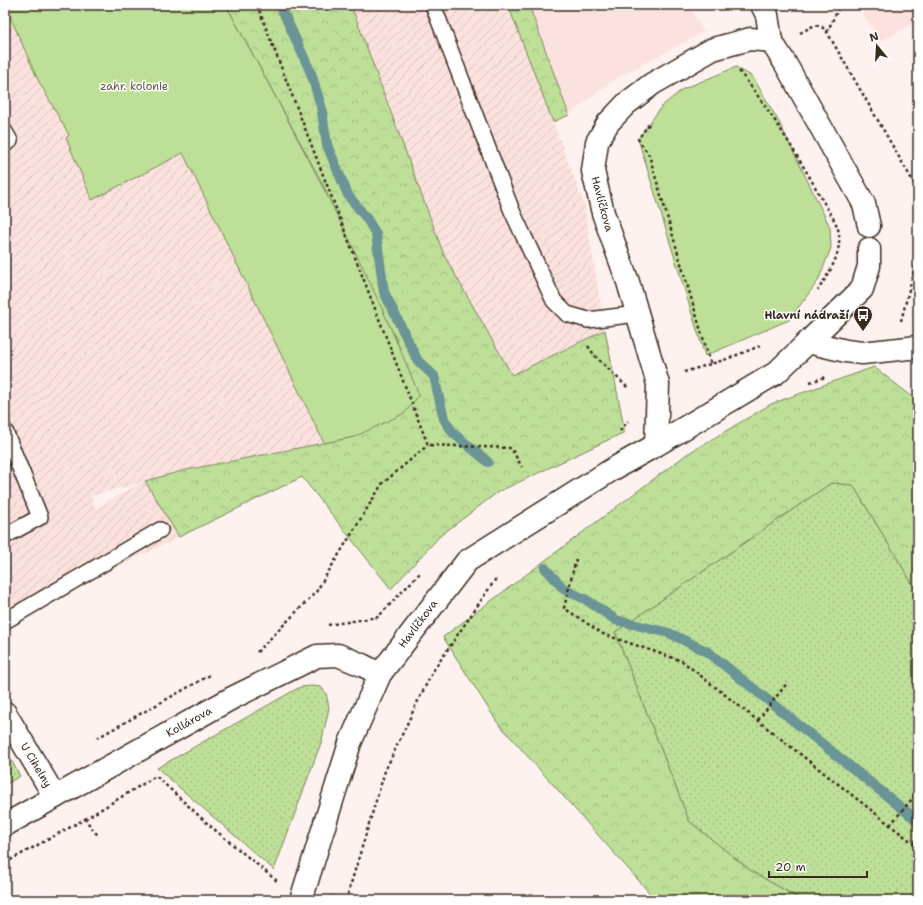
<svg xmlns="http://www.w3.org/2000/svg" width="923" height="905" font-family="'Shantell Sans',sans-serif">
	<defs>
		<pattern id="industrial-furrows" width="10" height="10" patternUnits="userSpaceOnUse"><rect width="10" height="10" fill="#fce2de"/><path d="M-1 1l2-2M0 10L10 0M9 11l2-2" fill="none" stroke="#d9c2be"/></pattern>
		<pattern id="grass-dots" width="8" height="8" patternUnits="userSpaceOnUse"><rect width="8" height="8" fill="#bddf98"/><path d="M2 2h.1M6 6h.1" fill="none" stroke="#a3c083" stroke-width="1.8" stroke-linecap="round"/></pattern>
		<pattern id="forest-crowns" width="20" height="18" patternUnits="userSpaceOnUse"><rect width="20" height="18" fill="#bddf98"/><path d="M2 6a3 3 0 1 1 6 0M12 15a3 3 0 1 1 6 0" fill="none" stroke="#a3c083"/></pattern>
	</defs>
	<rect width="100%" height="100%" fill="#fef2f0"/>
	<filter id="ink" filterUnits="userSpaceOnUse"><feTurbulence type="fractalNoise" baseFrequency=".025" numOctaves="2"/><feDisplacementMap in="SourceGraphic" scale="8" xChannelSelector="R" yChannelSelector="G"/><feConvolveMatrix kernelMatrix="1 2 1 2 8 2 1 2 1" color-interpolation-filters="sRGB"/></filter>
	<g filter="url(#ink)">
		<!-- built -->
		<g fill="#fce2de">
			<polygon points="529,5 688,5 704,32 613,80 569,115"/>
			<polygon points="858,5 918,5 918,21 880,42"/>
		</g>
		<!-- industrial -->
		<g fill="url(#industrial-furrows)" fill-rule="evenodd">
			<path d="M5,5l33,75 31,55 114,18 141,290 -138,27 -40,11 33,56 -83,41 -91,53zM143,482l-47,26 -1,-1 -4,-11z"/>
			<polygon points="351,5 508,5 584,203 605,330 512,375 444,255"/>
		</g>
		<!-- grass -->
		<g fill="url(#grass-dots)" stroke="#7c845b">
			<polygon points="831,483 853,485 918,593 918,900 802,900 751,871 689,821 615,632"/>
			<polygon points="313,686 321,687 326,693 329,708 322,740 274,870 157,768 300,687"/>
			<polygon points="5,749 20,776 5,785"/>
		</g>
		<!-- forest -->
		<g fill="url(#forest-crowns)" stroke="#7c845b">
			<polygon points="226,5 351,5 444,255 512,375 605,330 625,432 498,492 440,536 391,589 302,477 179,537 145,481 186,470 354,437 400,348 320,179"/>
			<polygon points="508,5 529,5 569,115 553,122"/>
			<polygon points="874,367 918,401 918,593 853,485 831,483 615,632 689,821 751,871 802,900 656,900 497,722 443,637 687,454 771,404"/>
		</g>
		<!-- green -->
		<g fill="#bddf98" stroke="#7c845b">
			<path d="M5,5h221c69,128 139,255 193,390l-14,18 -51,24 -30,6 -141,-290 -91,47 -26,-62 3,-3 -31,-55z"/>
			<polygon points="736,67 753,77 779,122 830,227 831,248 818,281 789,320 705,356 638,139 662,106 683,89"/>
		</g>
		<g fill="none" stroke-linecap="round" stroke-linejoin="round">
			<!-- stream -->
			<g stroke="#6a9495" stroke-width="10">
				<polyline points="280,5 311,73 321,106 327,145 348,195 367,219 376,234 384,292 418,361 434,376 444,419 453,433 488,462"/>
				<polyline points="545,568 565,590 585,599 616,620 669,633 708,652 918,821"/>
			</g>
			<!-- service casing -->
			<g stroke="#3b2a1e" stroke-width="18">
				<g id="service">
					<polyline points="433,5 512,211 554,301 567,314 588,320 637,314"/>
					<polyline points="5,132 10,141 5,144"/>
					<polyline points="5,431 40,517 5,536"/>
					<polyline points="5,621 160,530"/>
				</g>
			</g>
			<!-- minor casing -->
			<g stroke="#3b2a1e" stroke-width="25">
				<g id="minor">
					<polyline points="762,5 767,15 771,41 785,63 864,204 869,226"/>
					<polyline points="808,342 862,289 869,266 869,249"/>
					<polyline points="808,342 846,351 862,353 918,347"/>
					<polyline points="656,445 658,384 628,282 603,213 593,171 597,142 608,123 626,104 652,84 713,49 750,39 771,41"/>
					<polyline points="5,713 55,797"/>
					<polyline points="5,825 232,698 317,656 338,655 362,665 380,674"/>
				</g>
			</g>
			<!-- tertiary casing -->
			<g stroke="#3b2a1e" stroke-width="25">
				<polyline id="tertiary" points="301,900 350,743 380,674 467,561 613,469 656,445 776,373 808,342"/>
			</g>
			<!-- path -->
			<g stroke="#3b2a1e" stroke-width="2.5" stroke-dasharray="3 3" stroke-linecap="butt">
				<polyline points="257,5 428,445 511,448 522,467"/>
				<polyline points="827,32 840,5"/>
				<polyline points="800,33 815,25 822,27 827,32 918,190"/>
				<path d="M739,71c32,40 59,85 84,130 5,10 15,22 16,33 2,22 -10,39 -21,56"/>
				<polyline points="649,124 638,139 649,155 711,365"/>
				<polyline points="901,321 918,255"/>
				<polyline points="588,346 595,356 628,388"/>
				<polyline points="684,372 724,360 760,346"/>
				<polyline points="810,382 826,377"/>
				<polyline points="620,431 628,421"/>
				<polyline points="576,559 564,608 603,634 682,661 918,847"/>
				<polyline points="328,625 378,617 420,573"/>
				<polyline points="257,652 316,592 382,484 428,445"/>
				<polyline points="758,720 788,682"/>
				<polyline points="97,738 212,674"/>
				<polyline points="85,819 156,776 209,825 277,881"/>
				<polyline points="890,825 918,792"/>
				<polyline points="5,863 85,819 99,837"/>
				<polyline points="331,897 340,900"/>
				<polyline points="346,900 385,771 415,707 433,671 497,577"/>
			</g>
			<!-- service -->
			<use href="#service" stroke="#fff" stroke-width="15"/>
			<!-- minor -->
			<use href="#minor" stroke="#fff" stroke-width="22"/>
			<!-- tertiary -->
			<use href="#tertiary" stroke="#fff" stroke-width="22"/>
		</g>
	</g>
	<!-- icons -->
	<defs>
		<g id="bus-pin" transform="scale(1)"><path d="M0 17L-7.5 6A9.5 9.5 0 1 1 7.5 6Z" fill="#3b2a1e" stroke="#fff"/><path d="M-5-6H5V4H4V6H2V4H-2V6H-4V4H-5ZM-3.5-4V0h7V-4ZM-3.5 1.2v1.5H-2V1.2ZM2 1.2v1.5H3.5V1.2Z" fill="#fff"/></g>
	</defs>
	<g fill-rule="evenodd">
		<use href="#bus-pin" x="863" y="315"/>
	</g>
	<g text-anchor="middle" dominant-baseline="central" stroke-width="3" stroke-linejoin="round" paint-order="stroke">
		<!-- park labels -->
		<g font-size="11" fill="#5c573c" stroke="#fff">
			<text x="134" y="86">zahr. kolonie</text>
		</g>
		<!-- street labels -->
		<g font-size="11" fill="#3b2a1e" stroke="#fff">
			<text transform="translate(602 204) rotate(75)">Havlíčkova</text>
			<text transform="translate(418 624) rotate(-53)">Havlíčkova</text>
			<text transform="translate(189 722) rotate(-29)">Kollárova</text>
			<text transform="translate(36 765) rotate(59)">U Cihelny</text>
		</g>
		<!-- poi labels -->
		<g font-size="11" font-weight="bold" fill="#3b2a1e" stroke="#fff" text-anchor="end">
			<text x="849" y="315">Hlavní nádraží</text>
		</g>
	</g>
	<!-- margin -->
	<rect width="923" height="905" fill="none" stroke="#fff" stroke-width="20"/>
	<rect x="10" y="10" width="903" height="885" fill="none" stroke="#3b2a1e" stroke-width="1.5" filter="url(#ink)"/>
	<!-- north arrow -->
	<g transform="translate(877 46) rotate(342)" stroke="#ffffff" stroke-width="3" paint-order="stroke">
	<path d="M0-3L7 15L0 10L-7 15Z" fill="#3b2a1e"/>
	<text y="-6" font-size="11" font-weight="bold" text-anchor="middle" fill="#3b2a1e">N</text>
	</g>
	<!-- scale -->
	<path d="M769 871v6h98v-6" fill="none" stroke="#3b2a1e" stroke-width="2"/>
	<text x="775" y="871" font-size="12" fill="#3b2a1e" stroke="#ffffff" stroke-width="3" paint-order="stroke">20 m</text>
</svg>
